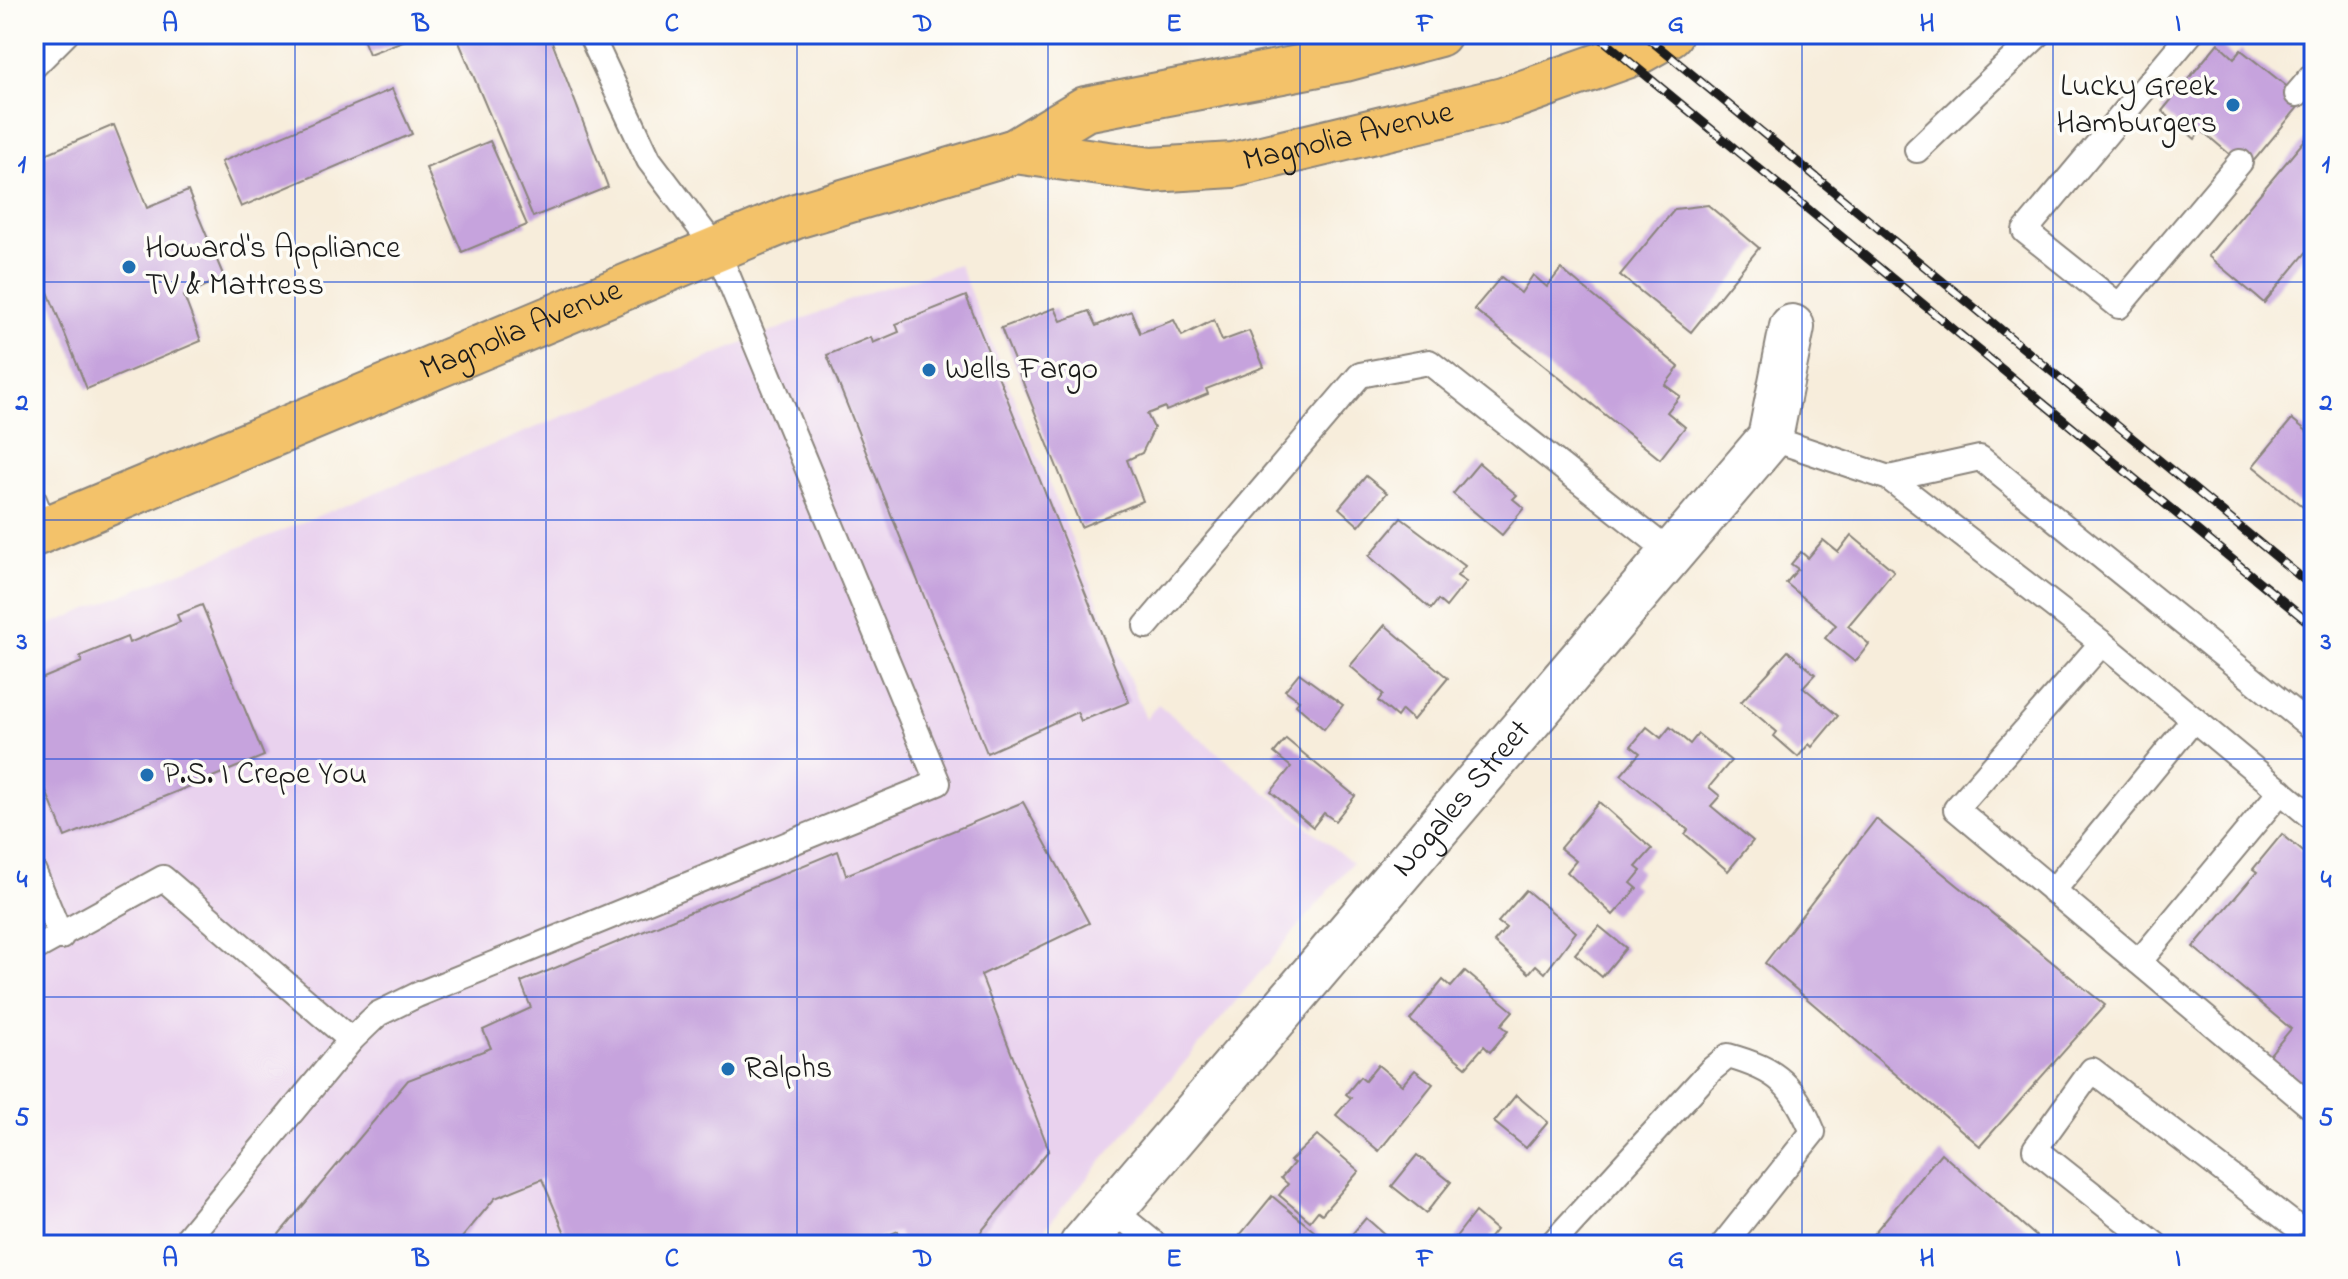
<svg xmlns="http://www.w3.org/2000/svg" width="2348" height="1279" font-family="'Indie Flower',sans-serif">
	<rect width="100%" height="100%" fill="#fdfcf7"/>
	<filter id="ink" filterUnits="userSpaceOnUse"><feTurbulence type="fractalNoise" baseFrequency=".0125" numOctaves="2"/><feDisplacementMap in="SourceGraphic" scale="16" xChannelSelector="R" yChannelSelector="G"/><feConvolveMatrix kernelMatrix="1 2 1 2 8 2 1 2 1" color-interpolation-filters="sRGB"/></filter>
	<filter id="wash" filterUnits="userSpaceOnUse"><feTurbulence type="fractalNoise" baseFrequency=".006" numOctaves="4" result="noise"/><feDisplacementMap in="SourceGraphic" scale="32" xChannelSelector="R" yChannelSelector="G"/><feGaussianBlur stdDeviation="1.8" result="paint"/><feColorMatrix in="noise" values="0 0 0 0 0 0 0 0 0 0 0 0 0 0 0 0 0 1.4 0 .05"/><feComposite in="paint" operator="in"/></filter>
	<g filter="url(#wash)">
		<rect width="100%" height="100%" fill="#f7eddb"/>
		<!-- built -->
		<polygon fill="#e9d2ee" points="959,265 1146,719 1158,704 1352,863 1031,1245 34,1245 34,631 870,292"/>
		<g id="blocks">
			<!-- building -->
			<g fill="#c6a3dd">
				<polygon points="361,34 421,34 369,54"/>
				<polygon points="459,34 549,34 608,187 533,217 456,35"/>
				<polygon points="2218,43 2234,58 2241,50 2304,100 2247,169 2201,130 2195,139 2162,111"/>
				<polygon points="392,89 412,134 241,207 221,162"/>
				<polygon points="114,125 147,208 188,191 224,277 184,296 201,341 87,389 34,257 34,159"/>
				<polygon points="2314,129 2314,243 2264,303 2208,256"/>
				<polygon points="490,141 527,225 462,252 426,168"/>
				<polygon points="1708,205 1759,248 1691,332 1620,275 1675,209"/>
				<polygon points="1561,269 1679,367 1665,385 1680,396 1667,412 1685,427 1660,459 1474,309 1501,277 1521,293 1533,275 1547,287"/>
				<polygon points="966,296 1129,702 1081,721 1077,712 987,753 827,355 871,337 873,343 899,332 896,324"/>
				<polygon points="1055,308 1061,321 1089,311 1096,326 1131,311 1140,333 1174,320 1182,336 1214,320 1222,341 1249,331 1264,367 1206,389 1208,394 1166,411 1165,407 1147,414 1154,428 1142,453 1127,460 1143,501 1081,527 1001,328"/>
				<polygon points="2292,419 2314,437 2314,516 2253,466"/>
				<polygon points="1479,463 1517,495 1513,499 1524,508 1502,535 1453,494"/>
				<polygon points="1366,476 1387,493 1359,526 1339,508"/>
				<polygon points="1401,518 1465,566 1457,576 1466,582 1446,607 1438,600 1431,609 1369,556"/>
				<polygon points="1851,535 1894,571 1848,626 1869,644 1855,662 1825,638 1836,625 1786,583 1798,569 1791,564 1801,552 1808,558 1823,540 1838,552"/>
				<polygon points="202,605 264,756 65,837 34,762 34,682 82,662 80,656 127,637 129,643 180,622 177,615"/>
				<polygon points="1385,625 1448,678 1413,720 1402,710 1397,717 1378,701 1383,694 1350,666"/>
				<polygon points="1788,651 1815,674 1803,687 1838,716 1812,747 1809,744 1798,757 1774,736 1777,732 1741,702"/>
				<polygon points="1299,673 1343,705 1324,729 1296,705 1299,700 1285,690"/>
				<polygon points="1647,727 1661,738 1670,727 1690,744 1698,734 1731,761 1709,787 1720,796 1711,806 1753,841 1728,871 1685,834 1688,830 1621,775 1640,753 1631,746"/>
				<polygon points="1286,739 1355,796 1335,821 1324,813 1313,827 1271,792 1291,767 1274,753"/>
				<polygon points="1023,802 1089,923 981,975 1049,1150 970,1245 902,1245 898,1231 864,1245 570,1245 542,1179 495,1198 456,1245 270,1245 408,1080 491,1048 483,1030 531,1008 521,982 838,851 846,875"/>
				<polygon points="1599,802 1652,849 1636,867 1641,871 1631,883 1637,888 1613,915 1567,872 1576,861 1560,848"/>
				<polygon points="1876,819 2105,1005 1980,1146 1765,963"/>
				<polygon points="2282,834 2314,861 2314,1099 2266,1059 2291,1029 2193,947 2257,872 2253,869"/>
				<polygon points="1526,890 1576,932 1545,973 1536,965 1529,973 1494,942 1506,928 1498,922"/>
				<polygon points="1599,926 1626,948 1602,977 1575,954"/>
				<polygon points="1465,971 1513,1011 1501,1025 1508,1031 1490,1052 1484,1046 1466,1067 1410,1020 1443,980 1451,987"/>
				<polygon points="1378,1065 1402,1085 1415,1070 1433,1084 1379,1151 1336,1115 1351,1098 1346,1094 1360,1077 1365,1081"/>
				<polygon points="1516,1095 1548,1122 1526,1148 1494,1122"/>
				<polygon points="1317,1135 1359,1171 1322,1214 1318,1211 1310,1221 1279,1195 1288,1184 1281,1178 1294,1163 1290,1161"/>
				<polygon points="1941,1153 2046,1245 1864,1245"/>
				<polygon points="1417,1155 1451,1182 1426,1213 1392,1186"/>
				<polygon points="1272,1196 1327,1242 1324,1245 1252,1245 1240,1235"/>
				<polygon points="1475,1212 1496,1230 1484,1245 1464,1245 1455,1238"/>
				<polygon points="1366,1218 1397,1245 1353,1245 1347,1240"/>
			</g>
		</g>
	</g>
	<g filter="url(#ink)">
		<use href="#blocks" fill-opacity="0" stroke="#8a847c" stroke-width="2"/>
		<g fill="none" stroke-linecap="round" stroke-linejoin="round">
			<!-- service casing -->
			<g stroke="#8a847c" stroke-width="28">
				<g id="service">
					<polyline points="2190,34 2025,231 2119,306 2240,162"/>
					<polyline points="34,66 66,34"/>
					<polyline points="2297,94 2314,74"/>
					<polyline points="1917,150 2039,34"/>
					<polyline points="1770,438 1889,478 2102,643 1956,809 2314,1109"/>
					<polyline points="1889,478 1980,458 2314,729"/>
					<polyline points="34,500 46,529"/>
					<polyline points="1146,626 1360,375 1429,362 1672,554"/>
					<polyline points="2102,643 2314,819"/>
					<polyline points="34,872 61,937"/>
					<polyline points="2053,891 2194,719"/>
					<polyline points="34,949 163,878 351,1040"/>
					<polyline points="2139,962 2281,791"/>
					<polyline points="1113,1210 1156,1245"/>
					<polyline points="182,1245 351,1040 378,1014 417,995 938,783 717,250 649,160 590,34"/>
					<path d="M1551,1245l160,-175 17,-14c51,14 65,29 85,76l-90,113"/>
					<polyline points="2156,1245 2035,1149 2092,1070 2293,1224"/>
				</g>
			</g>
			<!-- minor casing -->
			<g stroke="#8a847c" stroke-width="48">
				<g id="minor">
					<path id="s1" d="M1082,1245l688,-807 22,-111"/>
				</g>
			</g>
			<!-- primary casing -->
			<g stroke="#8a847c" stroke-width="48">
				<g id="primary">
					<path id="s2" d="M1015,151l136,19 82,-5 270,-65 135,-48 32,-18"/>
					<path id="s3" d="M34,534l762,-318 219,-65 70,-42 260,-50 94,-25"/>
				</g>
			</g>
			<!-- service -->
			<use href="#service" stroke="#fff" stroke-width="24"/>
			<!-- minor -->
			<use href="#minor" stroke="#fff" stroke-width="44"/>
			<!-- primary -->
			<use href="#primary" stroke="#f3c26a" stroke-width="44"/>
			<!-- rail casing -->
			<g stroke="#1c1c1c" stroke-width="9">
				<g id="rail">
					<polyline points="1596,34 2314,627"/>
					<polyline points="1643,34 2314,588"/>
				</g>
			</g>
			<!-- rail -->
			<use href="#rail" stroke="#fdfcf7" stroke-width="6" stroke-dasharray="18" stroke-linecap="butt"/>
		</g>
	</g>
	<!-- grid -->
	<path fill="none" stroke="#1d4ed8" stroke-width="2" stroke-opacity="0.55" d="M295,34v1211M546,34v1211M797,34v1211M1048,34v1211M1300,34v1211M1551,34v1211M1802,34v1211M2053,34v1211M34,282h2280M34,520h2280M34,759h2280M34,997h2280"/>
	<!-- markers -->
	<g fill="#1f6fb2" stroke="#fdfcf7" stroke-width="3">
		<circle cx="2233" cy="105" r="8"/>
		<circle cx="129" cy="267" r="8"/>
		<circle cx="929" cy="370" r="8"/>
		<circle cx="147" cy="775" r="8"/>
		<circle cx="728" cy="1069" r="8"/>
	</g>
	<g text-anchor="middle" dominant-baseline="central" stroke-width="7" stroke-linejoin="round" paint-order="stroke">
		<!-- poi labels -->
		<g font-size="32" fill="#1c1c1c" stroke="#fdfcf7" text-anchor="start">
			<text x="2217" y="87" text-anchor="end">Lucky Greek<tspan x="2217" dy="37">Hamburgers</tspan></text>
			<text x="145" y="249">Howard's Appliance<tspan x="145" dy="37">TV &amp; Mattress</tspan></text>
			<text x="945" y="370">Wells Fargo</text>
			<text x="163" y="775">P.S. I Crepe You</text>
			<text x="744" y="1069">Ralphs</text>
		</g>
		<!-- street labels -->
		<g font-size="32" fill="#1c1c1c" stroke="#fdfcf7">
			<text stroke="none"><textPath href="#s2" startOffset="338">Magnolia Avenue</textPath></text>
			<text stroke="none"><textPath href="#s3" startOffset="528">Magnolia Avenue</textPath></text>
			<text stroke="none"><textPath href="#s1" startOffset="586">Nogales Street</textPath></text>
		</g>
	</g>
	<!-- margin -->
	<rect width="2348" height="1279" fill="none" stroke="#fdfcf7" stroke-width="88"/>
	<rect x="44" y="44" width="2260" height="1191" fill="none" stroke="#1d4ed8" stroke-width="3"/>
	<g font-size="26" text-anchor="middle" font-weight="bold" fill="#1d4ed8">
		<text x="170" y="31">A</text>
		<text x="421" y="31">B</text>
		<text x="672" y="31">C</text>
		<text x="923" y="31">D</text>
		<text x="1174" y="31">E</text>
		<text x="1425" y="31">F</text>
		<text x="1676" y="31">G</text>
		<text x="1927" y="31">H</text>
		<text x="2178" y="31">I</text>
		<text x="22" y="172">1</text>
		<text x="2326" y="172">1</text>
		<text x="22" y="410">2</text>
		<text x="2326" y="410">2</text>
		<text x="22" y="649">3</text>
		<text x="2326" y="649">3</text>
		<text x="22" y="887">4</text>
		<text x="2326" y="887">4</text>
		<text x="22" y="1125">5</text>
		<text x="2326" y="1125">5</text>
		<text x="170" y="1266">A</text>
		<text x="421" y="1266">B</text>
		<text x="672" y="1266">C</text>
		<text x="923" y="1266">D</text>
		<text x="1174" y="1266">E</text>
		<text x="1425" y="1266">F</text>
		<text x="1676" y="1266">G</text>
		<text x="1927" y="1266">H</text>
		<text x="2178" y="1266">I</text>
	</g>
</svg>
